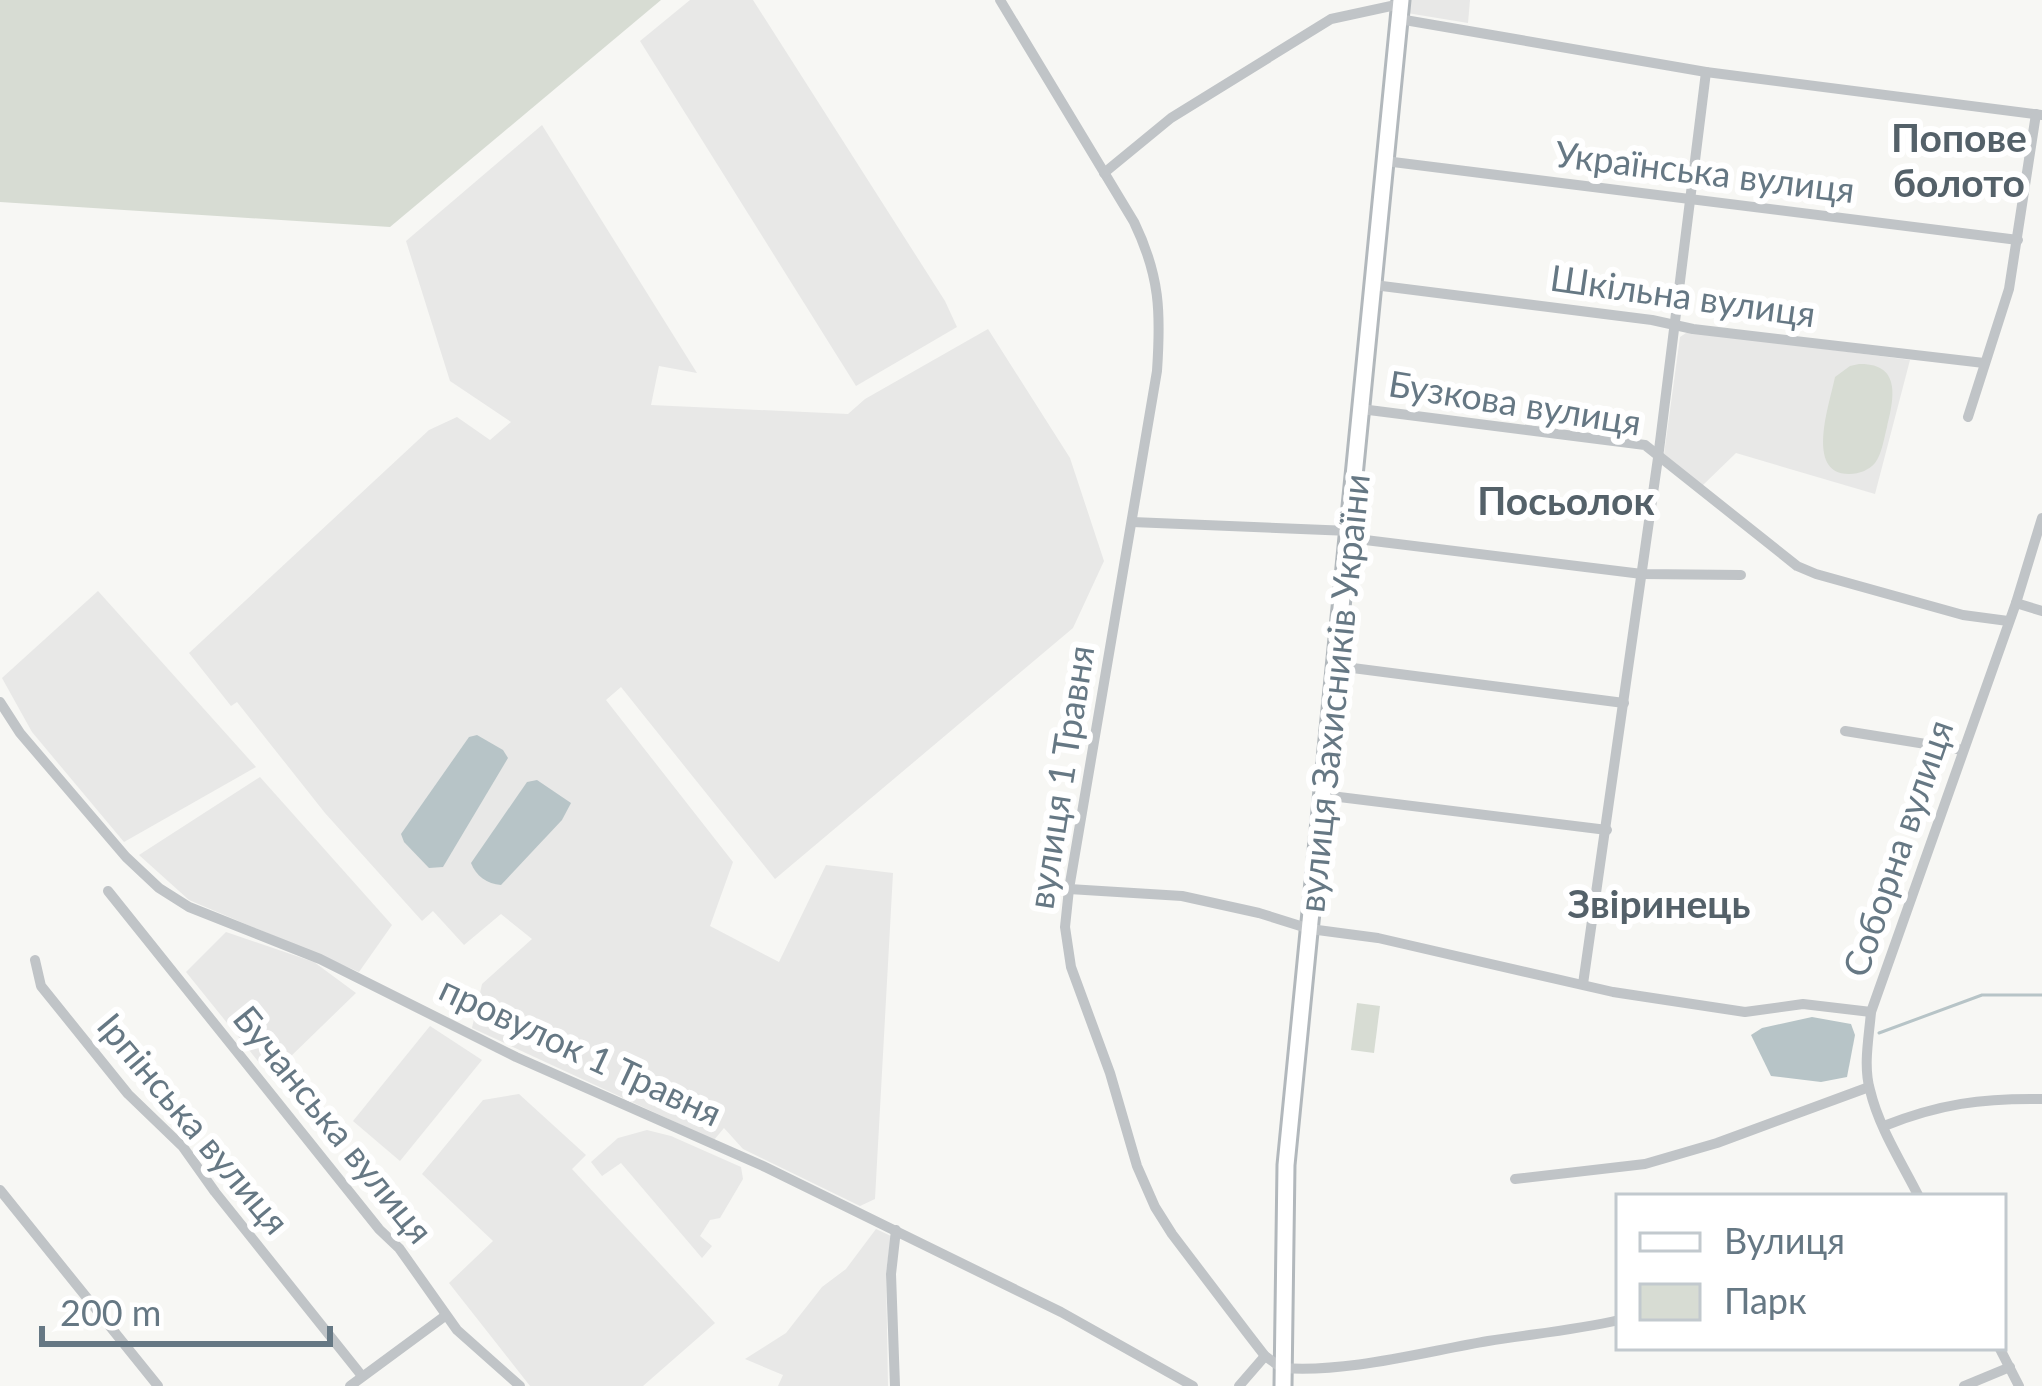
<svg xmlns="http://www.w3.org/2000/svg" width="2042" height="1386" font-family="Lato,sans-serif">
	<rect width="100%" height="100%" fill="#f7f7f4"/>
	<!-- built -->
	<g fill="#e8e8e7">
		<polygon points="690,0 753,0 945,301 957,327 856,386 640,41"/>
		<polygon points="1408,0 1470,0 1468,23 1407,13"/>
		<polygon points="542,125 697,373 659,366 651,405 848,414 865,399 988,329 1070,458 1104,561 1073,628 775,879 621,687 606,700 733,862 710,926 779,962 826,865 893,873 875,1199 860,1206 743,1149 724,1128 714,1140 472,1028 482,984 532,939 501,914 464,945 433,911 422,921 325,813 237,702 231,706 189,653 429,430 457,417 490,440 511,422 450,381 406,241"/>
		<polygon points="1689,331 1910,360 1875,494 1736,453 1702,486 1664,454 1680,337"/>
		<polygon points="98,591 256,767 124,842 32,732 2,678"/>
		<polygon points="260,777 392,925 359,972 189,900 139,855"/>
		<polygon points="226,932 314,962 356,993 287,1060 280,1053 261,1065 186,972"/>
		<polygon points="430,1026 482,1060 400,1161 353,1121"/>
		<polygon points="519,1094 586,1155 572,1169 715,1323 643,1386 530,1386 449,1283 493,1241 422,1174 483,1100"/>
		<polygon points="647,1130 671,1136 741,1167 743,1179 720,1218 710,1220 700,1236 712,1246 702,1258 621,1163 602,1176 591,1162 618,1138"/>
		<polygon points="876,1229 891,1236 886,1273 888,1386 778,1386 783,1375 745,1359 786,1333 822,1287 846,1269"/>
	</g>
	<!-- green -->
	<g fill="#d7dcd3">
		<polygon points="0,0 661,0 390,227 0,202"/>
		<path d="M1859,364c43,-1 35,35 28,63 -3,11 -5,27 -12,36 -6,7 -16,11 -25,11 -46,1 -20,-71 -15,-97l15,-11z"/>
		<polygon points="1357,1003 1380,1006 1374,1053 1351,1050"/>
	</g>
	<!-- water -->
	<g fill="#b7c4c7">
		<polygon points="477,735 503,750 508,758 443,867 429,868 404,842 401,834 469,737"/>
		<path d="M537,780l34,23 -9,17 -61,65c-14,-1 -25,-9 -30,-22l56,-81z"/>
		<polygon points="1812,1017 1851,1024 1855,1035 1847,1077 1821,1082 1771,1076 1751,1035 1762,1028"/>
	</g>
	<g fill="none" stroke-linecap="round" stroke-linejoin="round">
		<!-- stream -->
		<polyline stroke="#b7c4c7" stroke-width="3" points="1879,1033 1982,995 2042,995"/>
		<!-- secondary casing -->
		<g stroke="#b2b8bc" stroke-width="21">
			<polyline id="secondary" points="1283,1386 1286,1165 1401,0"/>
		</g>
		<!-- street -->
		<g stroke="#c0c4c7" stroke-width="10">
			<path d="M1000,0l134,222c26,54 27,90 23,149l-88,518 -4,38 6,40 39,106 27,93 18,41 17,27 76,100 17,22 17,12c66,5 141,-16 206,-27 44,-7 88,-11 131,-21"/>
			<polyline points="1385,161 2018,240"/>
			<polyline points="1104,173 1171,118 1331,19 1400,4 1399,19 1706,72 2042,115"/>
			<polyline points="1374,285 1652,320 1693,329 1984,363"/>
			<polyline points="1361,409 1645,445 1797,566 1816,574 1963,615 2008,621"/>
			<polyline points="1968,417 2009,289 2036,114"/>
			<polyline points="1132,522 1350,531"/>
			<polyline points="1349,538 1642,574 1741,575"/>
			<polyline points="2016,603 2042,611"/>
			<polyline points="1337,666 1624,703"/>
			<polyline points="0,702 20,733 126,857 159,888 189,907 320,959 516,1057 763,1166 1061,1312 1193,1386"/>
			<polyline points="1845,731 1963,750"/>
			<polyline points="1323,795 1607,830"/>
			<polyline points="1069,889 1182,896 1259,913 1310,929 1378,938 1613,992 1745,1012 1803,1004 1871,1012"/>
			<polyline points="108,891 379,1229 399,1248 457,1330 520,1386"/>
			<polyline points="35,960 41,986 128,1094 183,1147 215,1192 362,1376"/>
			<polyline points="1583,984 1658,458 1706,72"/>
			<path d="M1884,1126c55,-22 98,-28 158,-27"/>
			<polyline points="1515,1179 1645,1164 1717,1143 1869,1087"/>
			<polyline points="0,1190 158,1386"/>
			<path d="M1919,1197c-17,-34 -40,-69 -49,-107 -7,-24 -1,-53 1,-78l145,-409 26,-85"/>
			<polyline points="1999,1347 2019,1386"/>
			<polyline points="350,1386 445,1316"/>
			<polyline points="895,1386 891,1274 896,1230"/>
			<polyline points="1239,1386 1265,1356"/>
			<polyline points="1964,1386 2010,1367"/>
		</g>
		<!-- secondary -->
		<use href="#secondary" stroke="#fff" stroke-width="15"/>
	</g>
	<g text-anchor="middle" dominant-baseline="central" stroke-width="12" stroke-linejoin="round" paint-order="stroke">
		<!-- street labels -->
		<g font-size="36" fill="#667884" stroke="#fff">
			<text transform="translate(1705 171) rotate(7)">Українська вулиця</text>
			<text transform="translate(1683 295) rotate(8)">Шкільна вулиця</text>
			<text transform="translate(1515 402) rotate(9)">Бузкова вулиця</text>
			<text transform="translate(1333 693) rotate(-84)">вулиця Захисників України</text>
			<text transform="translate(1060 777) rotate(-81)">вулиця 1 Травня</text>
			<text transform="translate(1897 848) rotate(-71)">Соборна вулиця</text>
			<text transform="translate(581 1050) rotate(25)">провулок 1 Травня</text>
			<text transform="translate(194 1123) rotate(50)">Ірпінська вулиця</text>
			<text transform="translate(334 1124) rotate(51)">Бучанська вулиця</text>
		</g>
		<!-- neighbourhood labels -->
		<g font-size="39" font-weight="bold" fill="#546169" stroke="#fff">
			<text x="1959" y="137">Попове<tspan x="1959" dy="45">болото</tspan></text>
			<text x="1566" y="500">Посьолок</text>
			<text x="1659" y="903">Звіринець</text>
		</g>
	</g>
	<!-- legend -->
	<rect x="1616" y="1194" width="390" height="156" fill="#ffffff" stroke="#c2c9ce" stroke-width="3"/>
	<rect x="1640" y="1233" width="60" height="18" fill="#ffffff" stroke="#c2c9ce" stroke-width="3"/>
	<text x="1724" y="1254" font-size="36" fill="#667884">Вулиця</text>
	<rect x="1640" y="1284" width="60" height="36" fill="#d7dcd3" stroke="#c2c9ce" stroke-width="3"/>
	<text x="1724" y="1314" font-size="36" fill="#667884">Парк</text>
	<!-- scale -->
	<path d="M42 1326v18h288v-18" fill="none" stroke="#667884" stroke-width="6"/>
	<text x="60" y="1326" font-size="36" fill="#667884" stroke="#ffffff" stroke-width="9" paint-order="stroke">200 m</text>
</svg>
